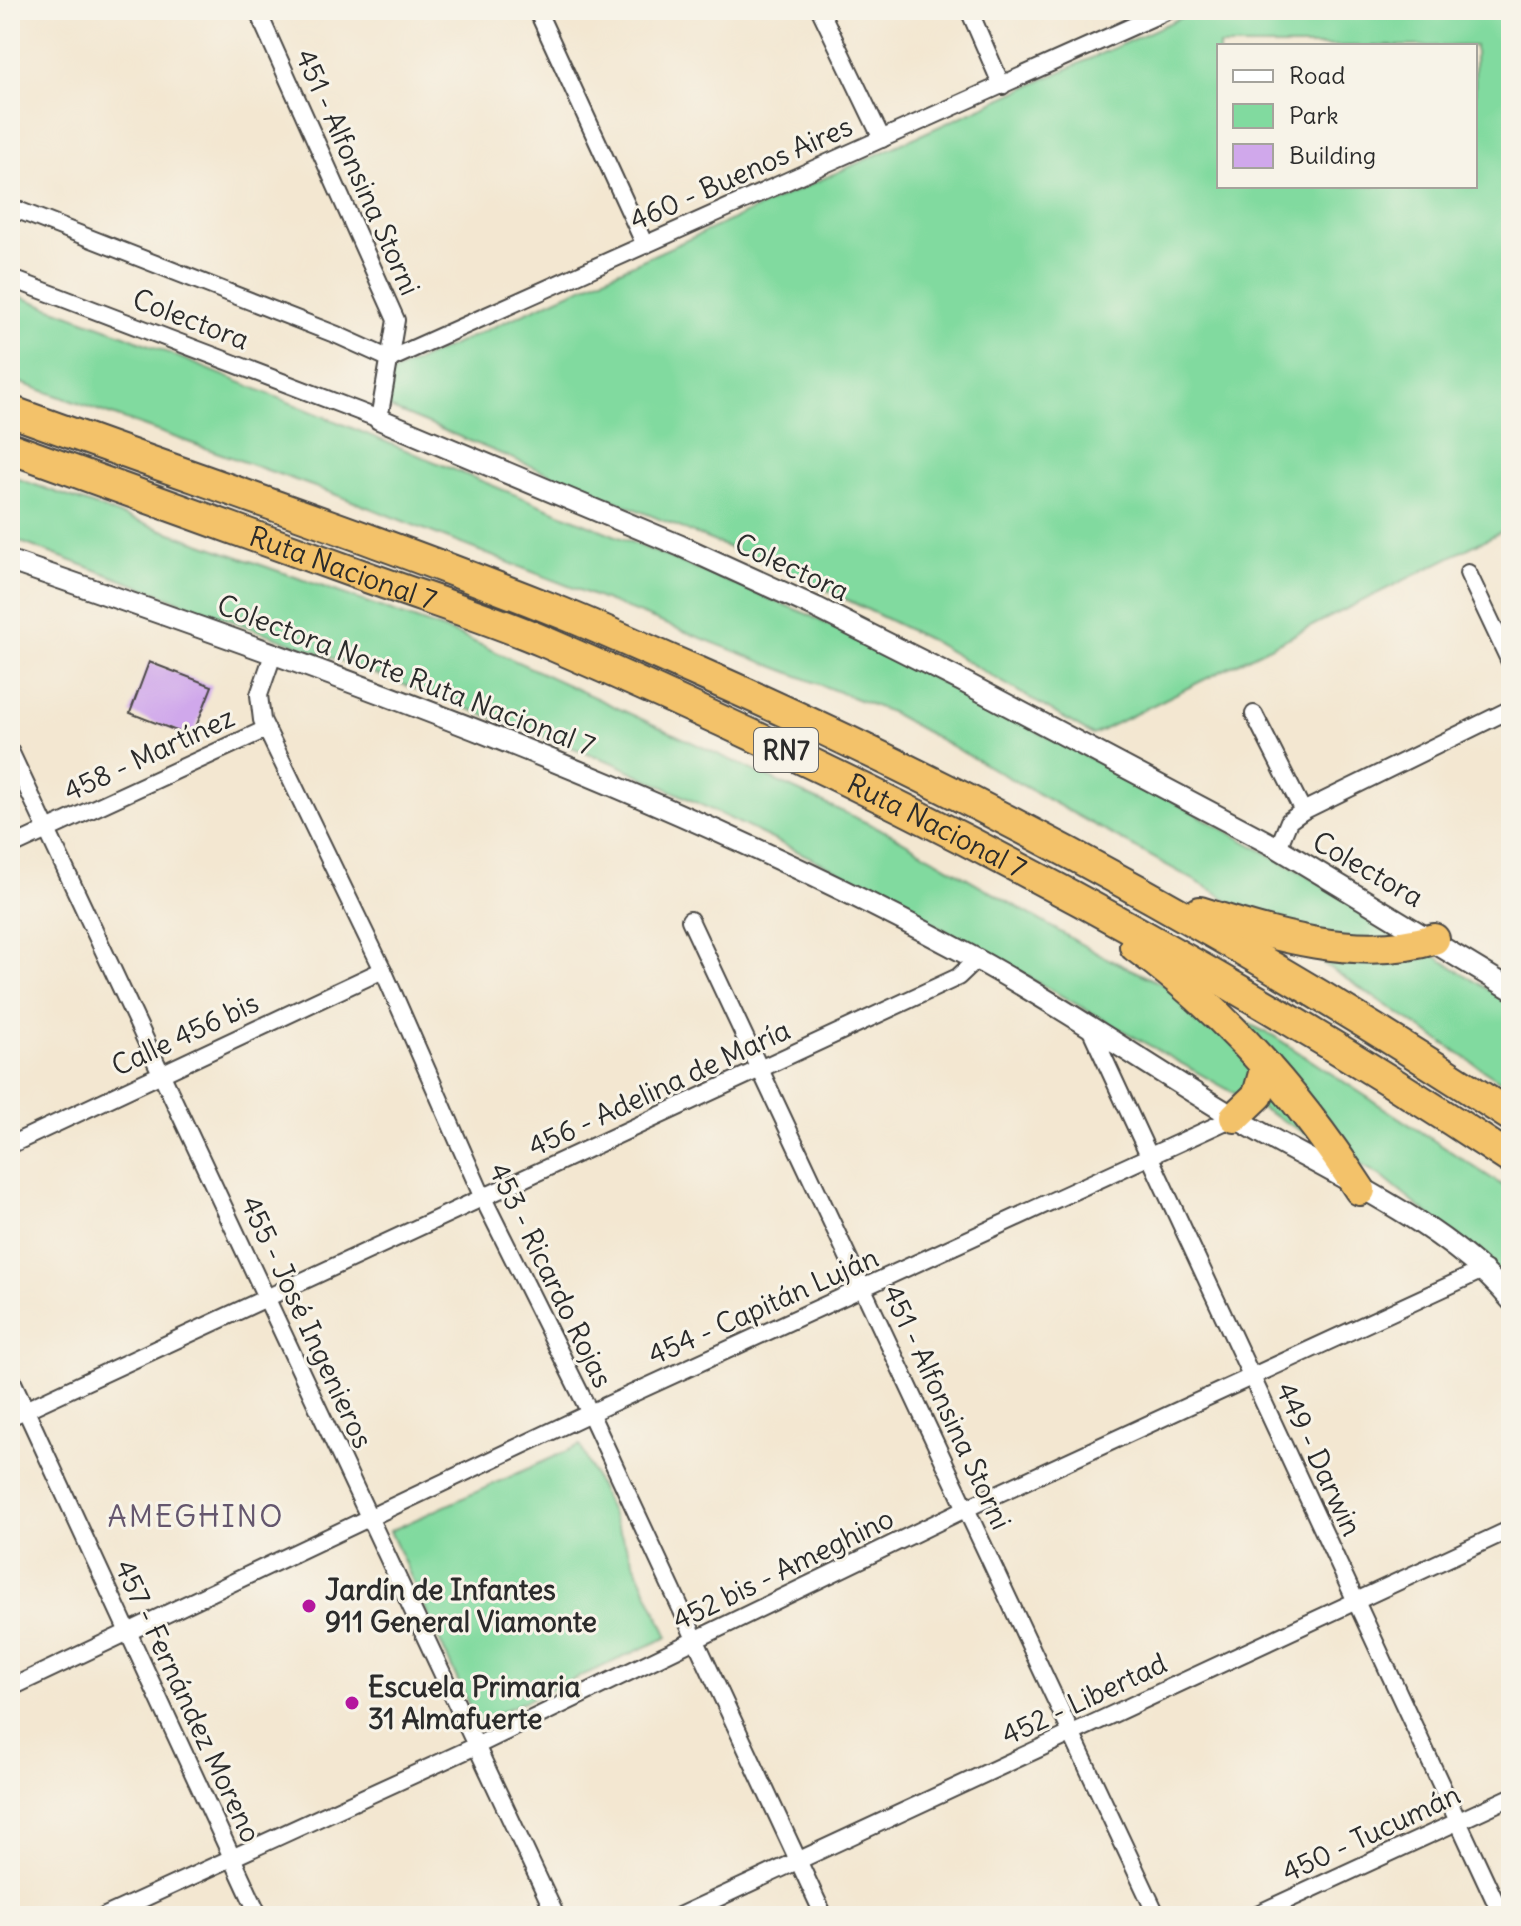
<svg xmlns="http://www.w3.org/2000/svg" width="1521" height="1926" font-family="Delius,sans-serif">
	<rect width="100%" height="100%" fill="#f7f3e8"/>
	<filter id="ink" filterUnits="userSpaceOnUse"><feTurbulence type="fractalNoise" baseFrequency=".0125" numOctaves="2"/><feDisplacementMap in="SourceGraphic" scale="16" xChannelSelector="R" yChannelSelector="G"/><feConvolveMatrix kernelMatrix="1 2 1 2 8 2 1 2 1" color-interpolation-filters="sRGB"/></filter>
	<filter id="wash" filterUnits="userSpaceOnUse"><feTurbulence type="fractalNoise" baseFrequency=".006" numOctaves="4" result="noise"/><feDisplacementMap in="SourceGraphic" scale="32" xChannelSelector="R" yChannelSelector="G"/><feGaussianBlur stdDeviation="1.8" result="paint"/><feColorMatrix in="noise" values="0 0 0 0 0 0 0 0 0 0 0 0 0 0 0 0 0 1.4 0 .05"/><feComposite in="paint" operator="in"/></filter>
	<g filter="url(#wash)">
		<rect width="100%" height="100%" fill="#f3e7d1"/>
		<!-- green -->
		<g fill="#81da9f" stroke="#568265" stroke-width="2" fill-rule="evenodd">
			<path d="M1198,10h313v517l-418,208 -163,-95 -132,-64 -411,-169 2,-33zM1219,46h256v140h-256z"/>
			<polygon points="10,293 122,334 807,614 1160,794 1313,879 1511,1004 1511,1088 1212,890 890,712 329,492 10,379"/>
			<polygon points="10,476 459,635 891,834 1100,955 1272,1035 1511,1191 1511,1282 1381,1176 847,875 614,763 10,538"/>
			<polygon points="580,1445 668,1637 477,1723 390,1531"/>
		</g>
		<g id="blocks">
			<!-- building -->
			<polygon fill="#d0a8eb" points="149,662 212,686 192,737 130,713"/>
		</g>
	</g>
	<g filter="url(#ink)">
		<use href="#blocks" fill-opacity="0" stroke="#494744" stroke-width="2"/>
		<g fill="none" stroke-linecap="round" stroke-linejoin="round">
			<!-- minor casing -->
			<g stroke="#494744" stroke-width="20">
				<g id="minor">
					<polyline points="537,10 645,245"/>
					<polyline points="820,10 882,139"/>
					<polyline points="969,10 1002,86"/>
					<polyline points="10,207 337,335 390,359"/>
					<polyline points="10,278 379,419 396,320 257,10"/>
					<polyline points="390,359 1169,10"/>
					<polyline points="1468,573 1511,664"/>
					<polyline points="274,652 259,695 262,720 383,970 483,1198 590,1413 824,1916"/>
					<polyline points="1254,714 1303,811"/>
					<polyline points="10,751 556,1916"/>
					<polyline points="10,847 266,729"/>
					<polyline points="1278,848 1289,821 1303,811 1511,709"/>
					<polyline points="690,920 1157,1916"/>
					<polyline points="1089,1026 1502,1916"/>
					<polyline points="10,1145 383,970"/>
					<polyline points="10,1376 259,1916"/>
					<polyline points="10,1417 958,977 977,959"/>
					<polyline points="10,1688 590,1413 1235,1117"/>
					<polyline points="105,1916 476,1746 967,1508 1485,1269"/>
					<polyline points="679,1916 1511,1529"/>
					<polyline points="1253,1916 1511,1797"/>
				</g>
			</g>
			<!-- tertiary casing -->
			<g stroke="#494744" stroke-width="24">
				<g id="tertiary">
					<polyline points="379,419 681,546 817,608 962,681 1278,848 1511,989"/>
					<path d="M10,561c330,114 660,231 968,399 89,49 172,107 259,159 88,52 209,103 274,181"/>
				</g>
			</g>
			<!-- motorway casing -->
			<g stroke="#494744" stroke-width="34">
				<g id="motorway">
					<path d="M10,411c180,66 364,127 542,198 49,19 97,42 146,63 283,125 555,274 813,444"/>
					<path id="s1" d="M10,448c118,43 236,85 354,128 60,22 123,41 181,66 337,145 660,314 966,517"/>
					<path d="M1200,912c72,23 159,50 234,27"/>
					<path d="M1135,946c91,66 164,150 225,244"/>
					<polyline points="1235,1117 1258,1095 1266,1066"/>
				</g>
			</g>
			<!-- minor -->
			<use href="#minor" stroke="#fff" stroke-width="16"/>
			<!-- tertiary -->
			<use href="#tertiary" stroke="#fff" stroke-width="20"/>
			<!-- motorway -->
			<use href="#motorway" stroke="#f3c26a" stroke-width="30"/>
		</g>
	</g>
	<!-- markers -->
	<g fill="#b5179e" stroke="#f7f3e8" stroke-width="3">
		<circle cx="309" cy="1606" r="8"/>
		<circle cx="352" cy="1703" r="8"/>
	</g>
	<g text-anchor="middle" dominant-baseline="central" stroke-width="6" stroke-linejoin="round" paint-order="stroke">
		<!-- shield labels -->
		<rect fill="#f7f3e8" stroke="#686764" stroke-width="2" x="754" y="728" width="64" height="44" rx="6"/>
		<g font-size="26" font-weight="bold" fill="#2b2b2b">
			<text x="786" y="750">RN7</text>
		</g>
		<!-- street labels -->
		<g font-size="28" fill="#2b2b2b" stroke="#f7f3e8">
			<text transform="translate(358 172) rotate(66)">451 - Alfonsina Storni</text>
			<text transform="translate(741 173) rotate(-24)">460 - Buenos Aires</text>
			<text transform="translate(191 319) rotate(21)">Colectora</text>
			<text transform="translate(792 567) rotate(25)">Colectora</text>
			<text stroke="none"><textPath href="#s1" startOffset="354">Ruta Nacional 7</textPath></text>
			<text transform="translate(406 675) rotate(21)">Colectora Norte Ruta Nacional 7</text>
			<text transform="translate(149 754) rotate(-25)">458 - Martínez</text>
			<text stroke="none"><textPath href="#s1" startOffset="1002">Ruta Nacional 7</textPath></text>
			<text transform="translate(1368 869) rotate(30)">Colectora</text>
			<text transform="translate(185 1034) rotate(-25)">Calle 456 bis</text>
			<text transform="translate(659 1088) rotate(-25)">456 - Adelina de María</text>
			<text transform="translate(551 1275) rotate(64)">453 - Ricardo Rojas</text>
			<text transform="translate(763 1306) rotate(-24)">454 - Capitán Luján</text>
			<text transform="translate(307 1322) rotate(65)">455 - José Ingenieros</text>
			<text transform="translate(947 1407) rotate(65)">451 - Alfonsina Storni</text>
			<text transform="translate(1319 1459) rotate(65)">449 - Darwin</text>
			<text transform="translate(783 1569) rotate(-26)">452 bis - Ameghino</text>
			<text transform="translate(1084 1699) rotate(-25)">452 - Libertad</text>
			<text transform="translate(188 1701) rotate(65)">457 - Fernández Moreno</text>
			<text transform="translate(1371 1833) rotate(-25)">450 - Tucumán</text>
		</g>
		<!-- poi labels -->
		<g font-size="28" font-weight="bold" fill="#2b2b2b" stroke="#f7f3e8" text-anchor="start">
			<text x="325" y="1590">Jardín de Infantes<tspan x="325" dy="32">911 General Viamonte</tspan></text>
			<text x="368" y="1687">Escuela Primaria<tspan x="368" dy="32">31 Almafuerte</tspan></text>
		</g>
		<!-- neighbourhood labels -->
		<g font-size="30" letter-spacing="2" fill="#65576e" stroke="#f7f3e8">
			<text x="196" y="1516">AMEGHINO</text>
		</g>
	</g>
	<!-- margin -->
	<rect width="1521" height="1926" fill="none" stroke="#f7f3e8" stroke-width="40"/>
	<!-- legend -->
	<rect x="1217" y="44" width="260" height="144" fill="#f7f3e8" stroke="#a5a39c" stroke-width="2"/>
	<rect x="1233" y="70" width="40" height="12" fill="#ffffff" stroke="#a5a39c" stroke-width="2"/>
	<text x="1289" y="84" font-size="24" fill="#2b2b2b">Road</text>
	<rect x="1233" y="104" width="40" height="24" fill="#81da9f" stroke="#a5a39c" stroke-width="2"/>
	<text x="1289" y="124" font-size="24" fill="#2b2b2b">Park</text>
	<rect x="1233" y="144" width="40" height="24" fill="#d0a8eb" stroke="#a5a39c" stroke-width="2"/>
	<text x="1289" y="164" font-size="24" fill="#2b2b2b">Building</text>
</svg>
